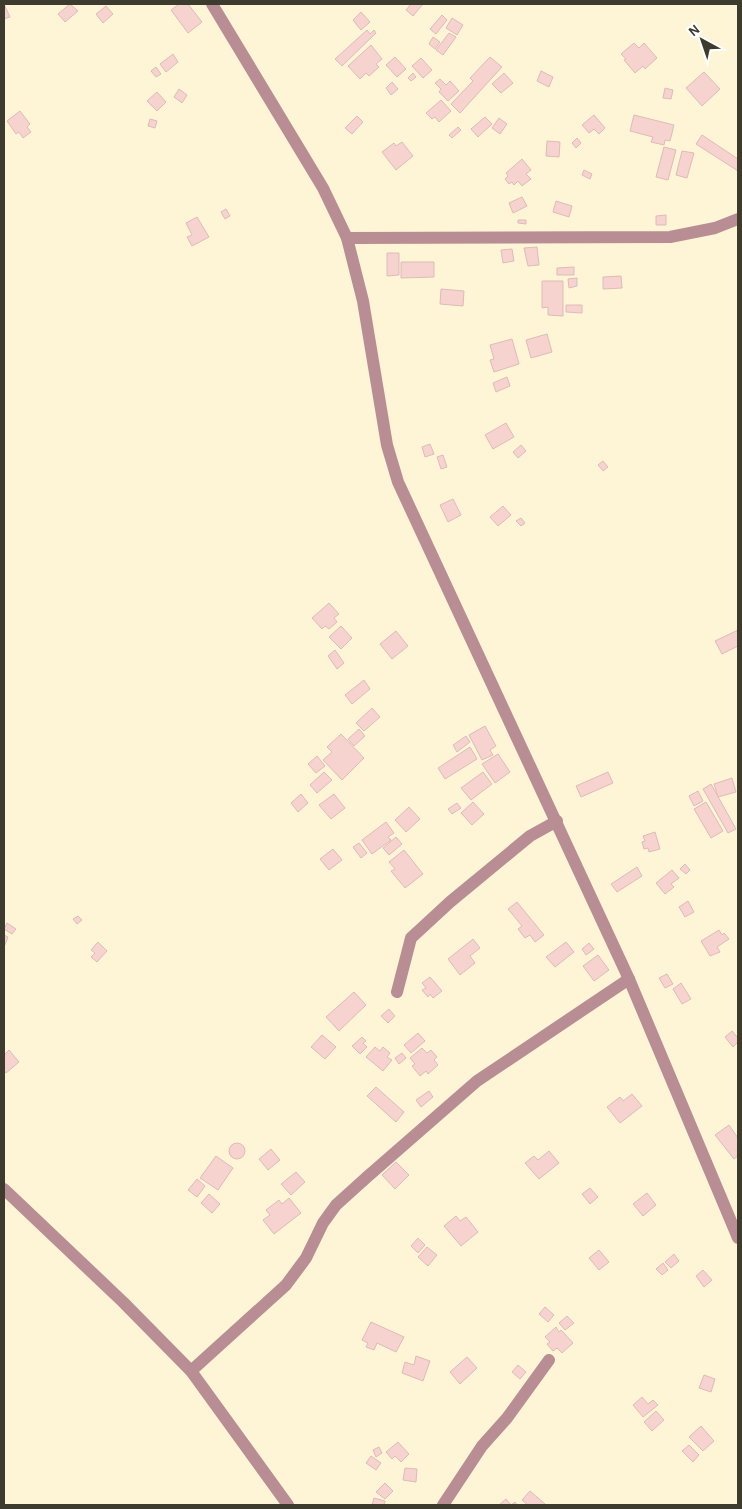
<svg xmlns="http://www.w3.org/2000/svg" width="742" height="1509" font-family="'Alegreya Sans',sans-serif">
	<rect width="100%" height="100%" fill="#fef5d6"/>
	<!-- building -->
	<g fill="#f7d3cf" stroke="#debbb7">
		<polygon points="4,4 10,17 4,19"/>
		<polygon points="70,4 78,11 65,22 58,14"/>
		<polygon points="179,4 188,4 202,22 188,33 171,10"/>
		<polygon points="411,4 423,4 413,16 406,10"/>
		<polygon points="106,6 113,14 103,23 96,14"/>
		<polygon points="361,12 370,22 361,30 353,20"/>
		<polygon points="442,15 447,20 436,34 430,29"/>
		<polygon points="452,18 463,25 457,35 446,28"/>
		<polygon points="367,30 370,34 374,30 376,33 342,66 335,59"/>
		<polygon points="449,33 456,37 443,55 436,50"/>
		<polygon points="433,37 440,42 435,49 429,44"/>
		<polygon points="634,43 639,48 644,43 657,58 645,69 643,66 635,73 624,60 626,59 621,54"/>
		<polygon points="371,45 382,59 376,64 379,67 369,76 366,73 360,79 348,66"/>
		<polygon points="173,54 178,62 166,72 160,64"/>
		<polygon points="395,57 406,69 397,77 386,65"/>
		<polygon points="490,57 502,67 460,113 451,104 473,81 470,78"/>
		<polygon points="421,58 432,70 423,78 412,66"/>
		<polygon points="156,67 161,74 156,77 151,71"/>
		<polygon points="541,71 553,77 549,87 537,81"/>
		<polygon points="704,72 720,89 702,106 686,88"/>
		<polygon points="413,73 416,77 411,81 408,78"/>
		<polygon points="504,73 513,83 501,93 492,84"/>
		<polygon points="440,79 446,85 450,81 459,91 448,101 439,92 441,89 435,83"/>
		<polygon points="392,82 398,89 391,95 386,88"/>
		<polygon points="665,88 673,90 671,99 663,98"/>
		<polygon points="179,89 187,95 182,103 174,97"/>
		<polygon points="157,92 166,102 157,111 147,101"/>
		<polygon points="441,100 451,111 439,122 435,117 432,119 426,113"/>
		<polygon points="20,111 30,124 27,127 31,132 23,138 19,132 16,134 7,121"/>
		<polygon points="594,115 605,128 599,134 594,129 589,133 582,125"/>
		<polygon points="634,115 674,125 670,141 665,140 664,145 651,142 653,137 630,131"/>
		<polygon points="357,116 363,122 352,134 345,128"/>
		<polygon points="485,117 492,124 478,137 471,129"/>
		<polygon points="499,118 507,124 500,134 492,128"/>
		<polygon points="150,119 157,121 155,128 148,126"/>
		<polygon points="458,127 461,130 452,138 449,135"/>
		<polygon points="702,135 738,159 738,171 696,144"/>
		<polygon points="577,138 581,143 576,148 572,143"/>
		<polygon points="547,141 560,142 559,157 546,156"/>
		<polygon points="402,142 413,156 396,170 382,152 394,143 396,146"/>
		<polygon points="664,147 676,150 668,180 656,177"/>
		<polygon points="682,151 694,153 687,178 676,175"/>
		<polygon points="522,159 531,170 526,174 531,179 522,186 518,181 514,185 512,182 509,184 505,179 508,176 506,173"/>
		<polygon points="584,170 592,174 590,179 582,175"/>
		<polygon points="522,197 527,206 513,213 509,203"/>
		<polygon points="556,201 572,206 569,217 553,212"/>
		<polygon points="226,209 230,216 225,219 221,212"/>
		<polygon points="666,215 666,225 656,225 656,216"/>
		<polygon points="197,217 209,237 192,246 187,237 192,235 186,223"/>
		<polygon points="518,220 526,220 526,224 518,223"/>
		<polygon points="537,247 539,265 528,266 524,248"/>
		<polygon points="512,249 514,261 503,263 501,250"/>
		<polygon points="387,253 399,253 399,275 387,276"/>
		<polygon points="401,262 434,262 434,277 401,278"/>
		<polygon points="574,267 574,275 557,275 557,268"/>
		<polygon points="621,276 622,288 603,289 603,277"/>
		<polygon points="577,278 577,286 569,288 568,279"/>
		<polygon points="542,281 563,281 563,316 548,315 548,307 542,308"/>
		<polygon points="441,289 464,291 463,306 440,304"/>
		<polygon points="566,305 582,305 582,313 566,312"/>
		<polygon points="547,334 552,352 531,358 526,340"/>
		<polygon points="512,339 519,364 494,372 490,360 494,359 490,345"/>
		<polygon points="507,377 510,386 496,392 493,383"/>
		<polygon points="506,423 514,437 493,449 485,435"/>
		<polygon points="430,444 434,454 425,457 422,447"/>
		<polygon points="521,445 526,451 518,458 513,452"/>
		<polygon points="443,455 447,467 441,469 437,457"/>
		<polygon points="603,461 608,467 603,471 598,465"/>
		<polygon points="453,499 461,515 448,522 440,505"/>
		<polygon points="503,506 511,515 498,526 490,517"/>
		<polygon points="521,518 525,523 521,526 516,521"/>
		<polygon points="329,603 339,614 334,618 337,622 329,629 325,626 322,629 312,618"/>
		<polygon points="341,626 352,638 341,649 329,637"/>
		<polygon points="738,630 738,646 722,654 715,641"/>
		<polygon points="396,631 408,646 392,659 380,644"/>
		<polygon points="335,650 344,663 337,669 328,656"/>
		<polygon points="364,680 370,689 352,704 345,695"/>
		<polygon points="372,708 380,717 364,731 356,723"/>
		<polygon points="485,726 496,746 490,750 493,755 482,760 469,735"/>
		<polygon points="359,729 365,736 354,746 348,739"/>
		<polygon points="341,734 364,758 342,780 323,760 332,752 327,747"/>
		<polygon points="466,736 470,742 457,752 453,745"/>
		<polygon points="470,747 477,759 445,779 438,768"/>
		<polygon points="498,754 510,772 495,783 482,764"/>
		<polygon points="317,756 325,766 316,773 308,764"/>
		<polygon points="324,772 332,780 317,793 310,785"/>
		<polygon points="483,772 492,784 471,800 461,788"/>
		<polygon points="608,772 613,783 581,797 576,786"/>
		<polygon points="732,778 736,792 718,797 714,784"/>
		<polygon points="711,784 736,829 728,833 703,789"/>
		<polygon points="698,791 703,801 694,806 689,796"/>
		<polygon points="301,794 308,803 298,812 291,803"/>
		<polygon points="334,794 345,808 331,819 319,805"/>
		<polygon points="473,802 484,814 472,825 461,813"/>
		<polygon points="706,802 723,831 711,838 694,809"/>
		<polygon points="457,803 461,808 452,814 448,809"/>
		<polygon points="409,807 420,819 406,832 395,820"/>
		<polygon points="386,822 394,833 388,837 391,840 372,854 362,840"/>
		<polygon points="655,832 660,849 649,852 648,848 644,849 642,842 645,841 643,836"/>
		<polygon points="396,837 402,844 389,855 383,848"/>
		<polygon points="359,843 367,853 361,858 353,847"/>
		<polygon points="333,849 342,860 329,870 320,859"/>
		<polygon points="404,850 423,874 405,888 391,871 395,869 389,862"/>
		<polygon points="685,864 690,870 686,874 680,869"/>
		<polygon points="637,867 642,876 617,892 611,884"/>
		<polygon points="672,870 679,878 671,884 674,887 665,894 656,883"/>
		<polygon points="688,901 694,912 685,917 679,907"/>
		<polygon points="517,902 544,935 535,942 530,935 525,938 518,929 522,926 508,909"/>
		<polygon points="78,916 82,920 77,924 73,919"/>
		<polygon points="7,923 16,929 12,934 4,929"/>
		<polygon points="719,930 722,935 724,933 729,939 717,947 720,952 710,956 701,941"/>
		<polygon points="4,935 8,937 5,945 4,944"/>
		<polygon points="473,939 480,948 470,956 475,963 460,975 448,959"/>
		<polygon points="98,942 107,951 97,962 91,957 95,953 91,950"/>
		<polygon points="566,942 574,952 555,967 546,957"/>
		<polygon points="589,943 594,949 586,955 582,949"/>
		<polygon points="598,955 609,970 594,981 583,966"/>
		<polygon points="667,974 673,984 665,988 659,978"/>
		<polygon points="430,977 442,991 433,998 430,994 428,997 422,990 426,988 422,983"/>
		<polygon points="681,983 691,999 682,1004 673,989"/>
		<polygon points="354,992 366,1005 339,1031 326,1017"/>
		<polygon points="389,1009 395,1016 388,1023 381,1016"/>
		<polygon points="732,1031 738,1038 738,1042 733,1047 725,1037"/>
		<polygon points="418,1033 425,1041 411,1053 404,1045"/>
		<polygon points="322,1035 336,1047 325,1059 311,1047"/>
		<polygon points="362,1037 366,1041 363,1043 367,1047 360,1054 352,1046"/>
		<polygon points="375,1047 380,1051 383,1047 390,1053 387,1057 392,1060 383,1071 366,1057"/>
		<polygon points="422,1048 427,1053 431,1050 437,1057 434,1060 438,1065 428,1074 426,1071 420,1076 412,1066 415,1064 410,1058"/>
		<polygon points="9,1050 19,1062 6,1073 4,1070 4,1055"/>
		<polygon points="402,1053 406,1058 399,1064 395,1058"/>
		<polygon points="376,1087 404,1112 396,1122 367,1096"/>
		<polygon points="429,1091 433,1097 421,1107 416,1100"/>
		<polygon points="632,1094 642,1106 620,1123 607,1107 620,1097 623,1101"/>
		<polygon points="729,1125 738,1138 738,1156 734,1159 715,1135"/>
		<circle cx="237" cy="1151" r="8"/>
		<polygon points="271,1149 280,1160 268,1170 259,1159"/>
		<polygon points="549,1151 559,1163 539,1179 525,1163 534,1156 538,1160"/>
		<polygon points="216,1156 233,1168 218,1190 200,1178"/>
		<polygon points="396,1162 409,1175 395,1189 382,1175"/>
		<polygon points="296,1172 305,1182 291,1195 281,1184"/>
		<polygon points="197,1179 205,1186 197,1197 188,1190"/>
		<polygon points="590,1188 598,1197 590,1204 582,1194"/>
		<polygon points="647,1193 656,1205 643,1216 633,1204"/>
		<polygon points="209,1194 220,1204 212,1213 201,1203"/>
		<polygon points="289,1198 301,1213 274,1234 263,1220 270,1215 266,1210 279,1200 282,1204"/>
		<polygon points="456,1216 460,1221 466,1217 478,1232 461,1246 444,1226"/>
		<polygon points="418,1238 425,1245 418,1253 411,1246"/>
		<polygon points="427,1247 437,1255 428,1266 418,1257"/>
		<polygon points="599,1250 609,1262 599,1270 589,1258"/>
		<polygon points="674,1254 679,1261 671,1268 665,1262"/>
		<polygon points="663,1263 668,1270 662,1275 656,1269"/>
		<polygon points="703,1270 712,1280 704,1287 696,1276"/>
		<polygon points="545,1307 554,1315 548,1322 539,1314"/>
		<polygon points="567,1316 574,1323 565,1330 559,1323"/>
		<polygon points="371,1322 404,1337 396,1352 377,1343 374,1350 366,1347 368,1343 362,1340"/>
		<polygon points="556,1327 559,1332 561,1330 573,1343 562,1353 557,1348 553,1351 547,1344 550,1342 545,1337"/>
		<polygon points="416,1356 430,1361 423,1381 402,1373 405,1362 414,1365"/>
		<polygon points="467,1357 477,1368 460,1384 450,1372"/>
		<polygon points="518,1365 526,1372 520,1379 512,1372"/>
		<polygon points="704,1375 715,1379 711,1392 699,1388"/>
		<polygon points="642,1397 648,1404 653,1400 658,1405 643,1417 633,1405"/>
		<polygon points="656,1411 664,1420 652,1431 644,1422"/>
		<polygon points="701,1426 714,1441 703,1451 689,1437"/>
		<polygon points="398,1442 409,1454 401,1462 395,1456 392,1459 386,1452"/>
		<polygon points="689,1445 699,1455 693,1462 682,1451"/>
		<polygon points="379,1447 382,1453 376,1457 373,1450"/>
		<polygon points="371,1456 381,1463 376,1470 366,1463"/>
		<polygon points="405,1468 417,1469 416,1482 403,1480"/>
		<polygon points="385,1483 393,1491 385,1499 376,1492"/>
		<polygon points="530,1491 545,1504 544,1505 528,1505 522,1500"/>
		<polygon points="374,1498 385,1501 384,1505 372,1505"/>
		<polygon points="506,1499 511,1505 515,1502 517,1505 499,1505"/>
	</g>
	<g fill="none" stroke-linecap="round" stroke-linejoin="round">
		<!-- minor -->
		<g stroke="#b98d94" stroke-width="12">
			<polyline points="212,4 323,188 347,238 363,301 387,445 398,482 629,979 738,1238"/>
			<polyline points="347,238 670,237 715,228 738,219"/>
			<polyline points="397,992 411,938 450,902 530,836 557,821"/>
			<polyline points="4,1189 123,1302 191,1371 288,1505"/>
			<polyline points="191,1371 286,1285 306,1258 323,1223 336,1205 367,1177 477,1081 629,979"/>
			<polyline points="443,1505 482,1446 507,1418 549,1360"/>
		</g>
	</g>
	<!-- border -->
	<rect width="742" height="1509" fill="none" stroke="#3d3a2e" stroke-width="10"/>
	<!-- north arrow -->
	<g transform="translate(702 40) rotate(320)" stroke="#ffffff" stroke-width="4" paint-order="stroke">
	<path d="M0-4L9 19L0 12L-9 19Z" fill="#3d3a2e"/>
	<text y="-8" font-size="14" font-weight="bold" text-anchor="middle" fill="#3d3a2e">N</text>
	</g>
</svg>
